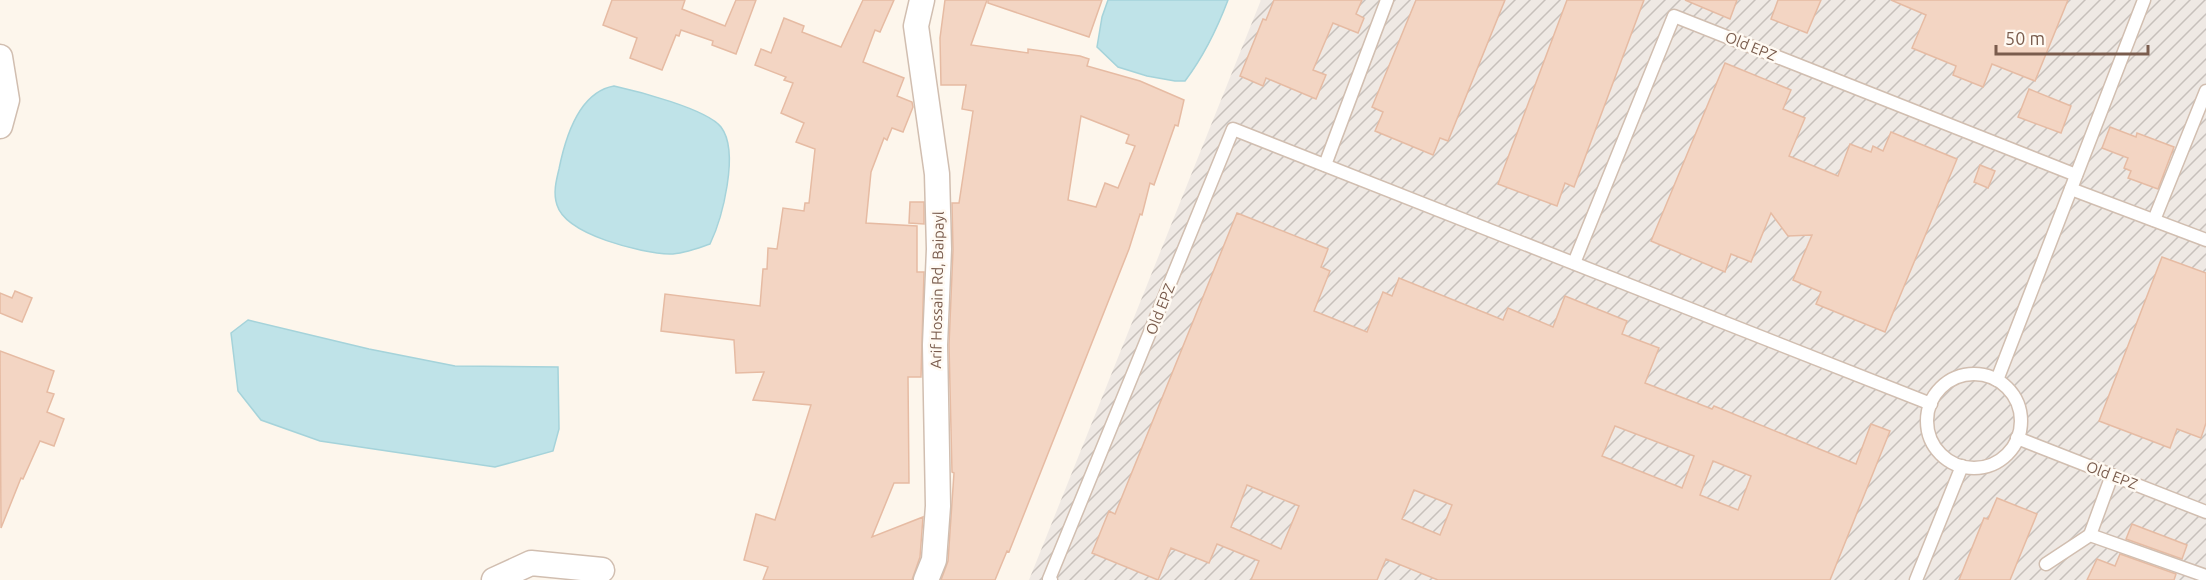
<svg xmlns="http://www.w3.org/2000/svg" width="2206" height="580" font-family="Ubuntu,sans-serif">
	<defs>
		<pattern id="industrial-furrows" width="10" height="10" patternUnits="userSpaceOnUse" patternTransform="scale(1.5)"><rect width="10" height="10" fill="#efe9e4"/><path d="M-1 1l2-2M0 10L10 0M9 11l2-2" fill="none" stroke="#c7c0bb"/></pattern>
	</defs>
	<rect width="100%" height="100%" fill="#fdf6ec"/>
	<!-- industrial -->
	<polygon fill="url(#industrial-furrows)" points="1261,0 2206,0 2206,580 1029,580"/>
	<!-- water -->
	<g fill="#bfe3e8" stroke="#a5d3da" stroke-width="1.5">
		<path d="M1108,0h120c-11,29 -24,56 -43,81h-10l-28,-5 -29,-9 -21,-20 5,-30z"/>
		<path d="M614,86c23,5 93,23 107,41 19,25 1,92 -11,117 -12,4 -27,10 -40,10 -29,-1 -104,-19 -113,-49 -4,-12 -1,-24 2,-36 6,-30 20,-77 55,-83z"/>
		<polygon points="248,320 369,349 455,366 558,367 559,429 553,451 495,467 320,441 261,420 238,391 231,333"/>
	</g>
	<!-- building -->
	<g fill="#f3d5c3" stroke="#e6bba3" stroke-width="1.5" fill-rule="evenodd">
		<polygon points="612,0 685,0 682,9 725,26 736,0 756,0 736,54 712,45 713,41 681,30 679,36 676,35 662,70 630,58 637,38 603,25"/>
		<polygon points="863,0 894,0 880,32 875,30 863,62 904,78 897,96 912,102 913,107 903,132 892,128 887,140 884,138 871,172 866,223 917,226 917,272 924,272 921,377 908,377 909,483 894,483 872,537 923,517 920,557 912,580 763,580 768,567 744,560 756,514 775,520 811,405 753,400 764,372 736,373 734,340 661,331 665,294 760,306 763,269 767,269 768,248 777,249 783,208 804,211 805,203 809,203 815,149 796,142 804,123 781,113 793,83 784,80 786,77 755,65 761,49 771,53 784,18 804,26 802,32 841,47"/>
		<path d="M945,0h42l-16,45 57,8v-4l52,7 9,3 -2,7 53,15 44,19 -6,26 -3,-1 -21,60 -4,-2 -8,32 -2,-1 -11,35 -120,303 -2,-1 -12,29h-54l7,-19 6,-88 -2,-1 -3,-127 4,-95 -1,-47h7l14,-92 -11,-2 4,-24h-25l-1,-47zM1081,116l48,19 -3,8 9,3 -17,42 -13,-5 -9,24 -28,-7z"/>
		<polygon points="988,0 1102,0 1089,37 988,3"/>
		<polygon points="1274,0 1362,0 1356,14 1364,18 1358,33 1333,23 1313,70 1326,75 1316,99 1266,78 1263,86 1240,76 1263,19 1266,20"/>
		<polygon points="1416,0 1505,0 1448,141 1440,138 1433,155 1375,131 1383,112 1372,107"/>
		<polygon points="1567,0 1644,0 1574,187 1565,183 1557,206 1498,184"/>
		<polygon points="1685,0 1737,0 1730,19"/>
		<polygon points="1778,0 1821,0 1807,33 1771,19"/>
		<polygon points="1891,0 2068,0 2035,81 1992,64 1983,87 1953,75 1956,66 1912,48 1926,15"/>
		<polygon points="1725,63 1791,90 1783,109 1805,118 1789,156 1838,176 1850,144 1871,152 1873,146 1883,151 1891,132 1957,159 1885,332 1816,304 1821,292 1793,280 1812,235 1788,236 1771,213 1751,262 1731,254 1725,272 1651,241"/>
		<polygon points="2029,89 2071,106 2061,133 2018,117"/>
		<polygon points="2110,127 2136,137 2137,133 2174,147 2158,189 2128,178 2131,171 2124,168 2128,158 2102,148"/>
		<polygon points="1980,165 1995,171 1988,188 1974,182"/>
		<polygon points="910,202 924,202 924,224 909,223"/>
		<path d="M1237,213l91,36 -7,18 9,4 -16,40 53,21 16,-40 9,4 7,-18 104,42 5,-12 45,19 12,-31 62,25 -5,13 37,14 -14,35 67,26 2,-3 142,58 15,-40 19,7 -60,149h-392l-52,-21 -9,21h-126l8,-19 -42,-17 -8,19 -38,-15 -13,32 -66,-27 17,-42 6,3zM1615,426l79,30 -12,32 -80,-32zM1713,461l38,15 -13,34 -38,-15zM1247,485l52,21 -18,43 -50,-22zM1414,490l38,15 -12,30 -38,-16z"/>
		<polygon points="2162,257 2206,273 2206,423 2201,438 2177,429 2170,448 2099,421"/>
		<polygon points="15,291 32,298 22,322 0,313 0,293 12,298"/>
		<polygon points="0,351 54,371 47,392 54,394 47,412 64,419 54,446 40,441 23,479 21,478 1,528"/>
		<polygon points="1997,498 2037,514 2010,580 1959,580 1984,518 1988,519"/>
		<polygon points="2132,524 2187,545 2182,559 2126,539"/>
		<polygon points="2120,554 2176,574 2174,580 2087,580 2097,559 2115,566"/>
	</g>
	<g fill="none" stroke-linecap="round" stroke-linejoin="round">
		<!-- lane casing -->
		<g stroke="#d1beb0" stroke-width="15">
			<g id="lane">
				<polyline points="1325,165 1387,0"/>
				<polyline points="2071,189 2206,240"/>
				<polyline points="2154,220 2206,91"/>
				<polyline points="1574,263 1674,16 2076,175"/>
				<circle cx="1974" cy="421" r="47"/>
				<polyline points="1997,380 2144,0"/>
				<polyline points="2017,438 2206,512"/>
				<polyline points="2090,535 2112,475"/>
				<polyline points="2046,564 2090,535 2206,576"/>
				<polyline points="1051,580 1049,579 1233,129 1931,404"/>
				<polyline points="1916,580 1962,466"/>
			</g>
		</g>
		<!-- street casing -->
		<g stroke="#d1beb0" stroke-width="27">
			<g id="street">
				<polyline points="922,0 916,26 937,174 939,249 935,345 938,506 934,560 926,580"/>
				<polyline points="0,57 7,100 0,126"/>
				<polyline points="494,580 531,563 602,570"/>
			</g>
		</g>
		<!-- lane -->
		<use href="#lane" stroke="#fff" stroke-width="12"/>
		<!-- street -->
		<use href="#street" stroke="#fff" stroke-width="24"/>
	</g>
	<g text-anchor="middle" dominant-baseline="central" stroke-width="5" stroke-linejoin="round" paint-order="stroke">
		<!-- street labels -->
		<g font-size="15" fill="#7a5c4d" stroke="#fffaf3">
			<text transform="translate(1751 46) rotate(22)">Old EPZ</text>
			<text transform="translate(937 290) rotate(-89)">Arif Hossain Rd, Baipayl</text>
			<text transform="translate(1160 309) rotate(-68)">Old EPZ</text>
			<text transform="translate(2112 475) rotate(21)">Old EPZ</text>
		</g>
	</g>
	<!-- scale -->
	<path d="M1996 45v9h152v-9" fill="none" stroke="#7a5c4d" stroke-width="3"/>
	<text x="2005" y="45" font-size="18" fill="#7a5c4d" stroke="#fffaf3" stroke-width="4.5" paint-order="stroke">50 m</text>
</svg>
